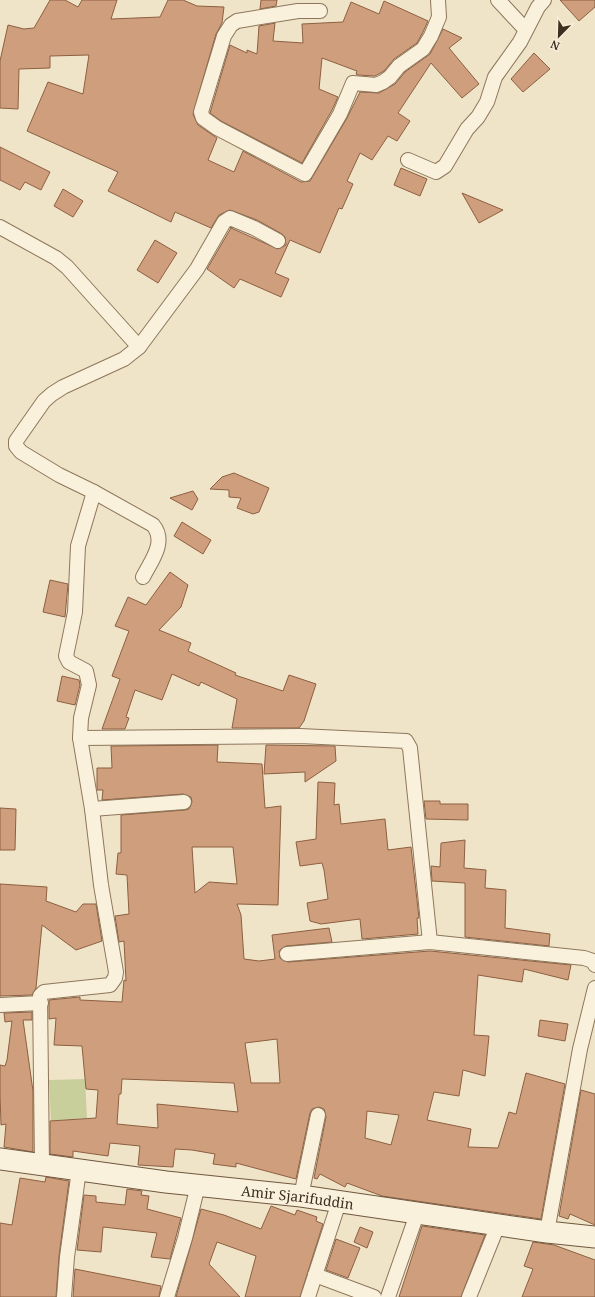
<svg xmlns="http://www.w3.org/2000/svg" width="595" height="1297" font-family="'Noto Serif',serif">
	<rect width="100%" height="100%" fill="#f0e4c8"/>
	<!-- green -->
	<polygon fill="#c9cf9b" points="85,1079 87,1118 51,1121 49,1080"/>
	<!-- building -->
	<g fill="#cf9f7d" stroke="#8d5f41" fill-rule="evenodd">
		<polygon points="50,0 65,0 78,7 82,0 117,0 111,19 160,17 168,0 183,0 197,6 224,7 222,23 216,34 193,114 198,125 217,138 208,160 234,172 243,151 301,182 310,181 347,118 360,92 379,93 395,84 405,72 430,54 443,29 462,38 449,48 479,84 462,98 431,63 398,113 410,121 397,141 388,136 372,160 360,153 347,181 353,184 342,209 339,208 320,253 290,240 275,273 289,279 281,297 240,279 234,288 207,269 231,228 278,249 286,245 285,237 282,234 257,220 230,210 219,215 211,228 175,212 171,222 108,191 118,172 27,131 48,82 83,94 89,55 50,56 50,68 19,69 18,109 0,108 0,61 8,25 24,29 34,28"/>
		<polygon points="261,0 277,0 276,6 260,9"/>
		<polygon points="560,0 595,0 595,7 579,21"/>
		<polygon points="384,1 428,21 423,32 417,43 394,59 384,71 375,76 358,75 356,74 357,71 322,58 319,89 338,97 332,110 302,163 221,121 210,113 230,45 247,53 247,50 257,54 259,26 275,23 273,41 303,43 302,24 343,22 351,2 379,14"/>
		<polygon points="534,53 550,69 523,92 511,79"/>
		<polygon points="0,147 50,172 41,190 25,182 20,190 0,180"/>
		<polygon points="401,168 427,179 420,196 394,185"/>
		<polygon points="63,189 83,201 73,217 54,206"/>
		<polygon points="462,193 503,210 479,223"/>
		<polygon points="155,240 177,253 158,283 137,270"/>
		<polygon points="234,473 269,488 259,512 253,514 237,508 241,498 229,497 229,490 210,489 222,477"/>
		<polygon points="193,491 198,499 192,510 170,498"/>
		<polygon points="182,522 211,540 203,554 174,536"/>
		<polygon points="170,572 188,585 181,607 159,630 191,643 188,651 236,673 235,675 283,691 289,675 316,684 304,721 299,728 232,728 237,699 201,682 199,686 172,674 162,700 135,690 126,717 129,718 125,729 102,729 120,679 112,676 129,631 115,626 128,597 146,605"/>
		<polygon points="50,580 68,584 65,617 43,612"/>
		<polygon points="62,676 79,680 80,685 75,705 57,701"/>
		<path d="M218,745l-1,17 45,2 3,44 16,-2 -3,99 -41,-1 4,11 3,44 15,2 16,-2 -3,-24 57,-7 3,14 -46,4 -7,5 1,7 8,4 142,-11 141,14 -3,15 -44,-11 -2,13 -44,-7 -4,60 15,1 -4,40 -22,-6 -4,26 -25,-4 -7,28 44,9 -3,18 30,1 11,-36 7,2 10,-41 39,11 -24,135 -159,-23 -35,-13 -2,4 -25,-13 -3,5 -3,-1 12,-61 -2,-8 -5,-2 -7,2 -2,4 -14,66 -60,-16v4l-23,-3 2,-10 -23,-4 -17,-1 -2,18 -35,-2 2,-19 -30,-3 -2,13 -35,-5v6l-23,-3v-33l46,-3 2,-28 -12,-1 -4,-43 -28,-1 2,-27 -7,1v-19l31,-3v3l42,2 2,-22 2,1 -2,-40 -5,1 -4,-26 14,-2 -2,-39 -11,-1 2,-21h3v-38l64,-5 4,-1 3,-7 -1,-5 -8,-3 -81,6 1,-10h-6v-22h15l-1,-22zM192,847h41l4,37 -28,-2 -14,11zM277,1039l3,44h-29l-6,-40zM122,1079l112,4 4,29 -81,-8 1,24 -41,-4 2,-30h2zM367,1111l32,4 -8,30 -26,-7z"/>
		<polygon points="266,745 335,746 336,761 305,782 305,772 264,774"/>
		<polygon points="318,782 335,783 334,805 339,804 341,824 385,819 388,850 411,847 419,918 417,918 418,934 362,939 360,919 321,924 310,921 307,903 328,899 324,870 322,863 300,866 296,842 316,839"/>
		<polygon points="424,801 440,801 440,804 468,804 468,820 426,819"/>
		<polygon points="0,808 16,809 15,850 0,850"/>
		<polygon points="465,840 464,868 486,870 485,888 506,890 505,928 550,934 549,946 465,937 465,883 432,881 431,866 440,867 441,843"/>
		<polygon points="0,884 47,887 46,901 76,912 83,904 96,904 102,941 76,950 42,925 36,988 32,995 0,996"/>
		<polygon points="32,1012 32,1020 23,1020 33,1091 33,1152 4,1147 6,1124 1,1125 0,1094 0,1065 5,1066 7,1060 12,1021 5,1022 4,1013"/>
		<polygon points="540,1020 568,1024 565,1041 538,1036"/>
		<polygon points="581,1090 595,1094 595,1225 570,1214 568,1219 559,1216"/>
		<polygon points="46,1177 69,1181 59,1256 56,1297 0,1297 0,1223 12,1225 20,1178 45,1182"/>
		<polygon points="127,1189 142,1191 141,1195 149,1196 147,1209 181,1218 170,1259 151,1257 157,1233 103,1227 101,1252 77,1250 84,1195 96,1196 96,1202 125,1205"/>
		<polygon points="271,1206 295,1215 297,1210 317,1217 316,1221 323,1224 300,1297 245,1297 256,1256 217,1242 209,1264 240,1297 176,1297 201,1209 224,1215 261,1229"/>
		<polygon points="422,1226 485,1235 461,1297 399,1297"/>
		<polygon points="360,1227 373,1232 367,1248 354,1242"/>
		<polygon points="336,1239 360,1248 348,1278 326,1270"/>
		<polygon points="533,1242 554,1245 595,1260 595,1297 522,1297 533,1269 524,1266"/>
		<polygon points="75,1269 161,1286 159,1297 73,1297"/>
	</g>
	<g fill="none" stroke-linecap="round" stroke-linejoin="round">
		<!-- street casing -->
		<g stroke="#8d765c" stroke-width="16">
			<g id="street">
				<polyline points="498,0 525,29"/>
				<polyline points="320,11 298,11 237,21 231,25 224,36 201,112 203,118 217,128 305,174 340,114 353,83 376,85 383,82 390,77 399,66 423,49 431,36 439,17 438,0"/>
				<polyline points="408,160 436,172 445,166 467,129 478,117 487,102 495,77 520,42 538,7 544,0"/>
				<polyline points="0,227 56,258 67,267 139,347"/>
				<path d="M94,492l59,33c14,17 -2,36 -10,52"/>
				<polyline points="80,738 300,736 406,741 410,748 430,942"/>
				<polyline points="92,809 184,802"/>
				<polyline points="287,954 430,942 584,958 593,961 595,965"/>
				<polyline points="0,1005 41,1003"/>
				<polyline points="42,1165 40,996 44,992 110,985 115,978 116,972 101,885 92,809 80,738 81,718 89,685 86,671 69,662 66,656 75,612 78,546 94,492 59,475 21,452 16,446 16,441 44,401 52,394 63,387 124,359 139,347 197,269 224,222 230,218 254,228 278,241"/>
				<polyline points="301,1196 318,1115"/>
				<polyline points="547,1232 580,1049 595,988"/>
				<polyline points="315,1275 374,1297"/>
				<polyline points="64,1297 67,1257 79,1170"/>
				<polyline points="167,1297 185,1238 198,1185"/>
				<polyline points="308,1297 339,1202"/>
				<polyline points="388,1297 417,1214"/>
				<polyline points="469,1297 498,1225"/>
			</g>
		</g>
		<!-- secondary casing -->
		<g stroke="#6f573f" stroke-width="23">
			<g id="secondary">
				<path id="s1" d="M0,1159l166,23 135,14 246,36 48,5"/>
			</g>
		</g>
		<!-- street -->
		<use href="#street" stroke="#faf1dc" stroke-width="14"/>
		<!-- secondary -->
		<use href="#secondary" stroke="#faf1dc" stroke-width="21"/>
	</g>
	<g text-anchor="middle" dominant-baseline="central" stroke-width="4" stroke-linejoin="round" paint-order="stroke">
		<!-- street labels -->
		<g font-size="14" fill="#3d2e20" stroke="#f7eed8">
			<text stroke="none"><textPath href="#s1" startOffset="300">Amir Sjarifuddin</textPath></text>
		</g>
	</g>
	<!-- north arrow -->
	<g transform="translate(559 36) rotate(203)" stroke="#f7eed8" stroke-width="3" paint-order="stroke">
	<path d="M0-3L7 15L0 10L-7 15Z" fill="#3d2e20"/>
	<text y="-6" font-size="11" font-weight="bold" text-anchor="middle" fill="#3d2e20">N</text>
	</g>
</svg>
